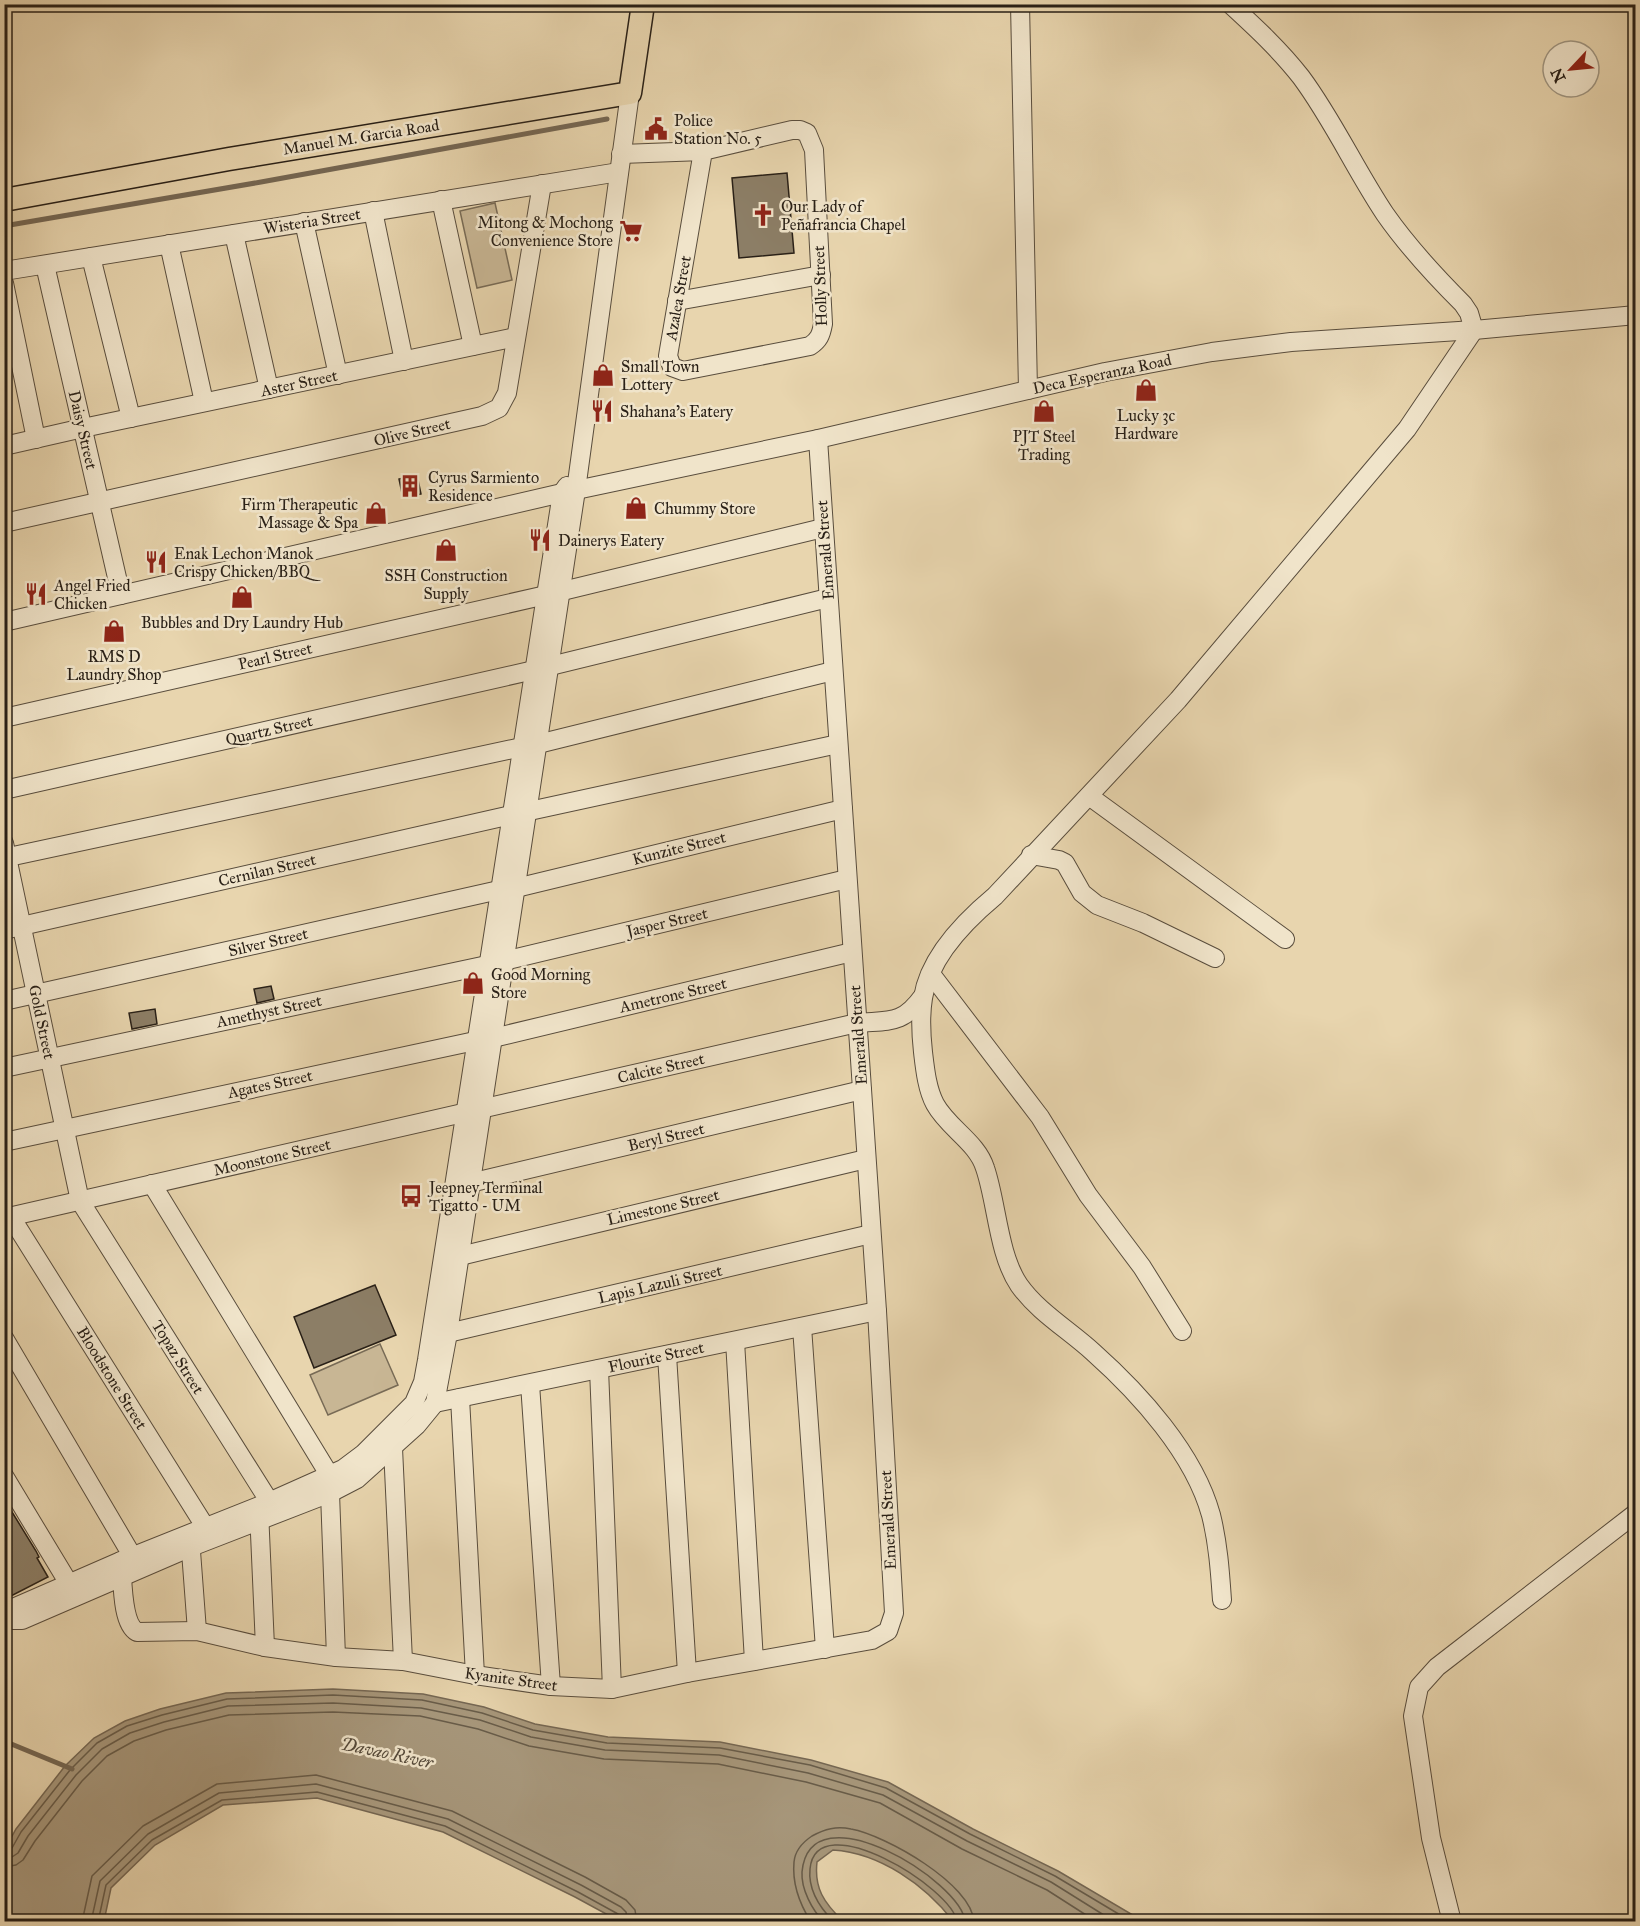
<svg xmlns="http://www.w3.org/2000/svg" width="1640" height="1926" font-family="'IM FELL Great Primer',serif">
	<rect width="100%" height="100%" fill="#e8d5ae"/>
	<filter id="stains"><feTurbulence type="fractalNoise" baseFrequency=".00333" numOctaves="4"/><feColorMatrix values="0 0 0 0 .2 0 0 0 0 .09 0 0 0 0 .02 0 0 0 .5 -.17"/></filter>
	<radialGradient id="worn" r=".72"><stop offset=".6" stop-color="#630" stop-opacity="0"/><stop offset="1" stop-color="#630" stop-opacity=".3"/></radialGradient>
	<!-- green -->
	<g fill="#c8b694" stroke="#786b56" stroke-width="1.5">
		<polygon points="495,203 512,280 477,288 460,211"/>
		<polygon points="380,1344 398,1385 328,1415 310,1375"/>
	</g>
	<!-- water -->
	<path fill="#a7977b" stroke="#756753" stroke-width="1.5" d="M333,1689l90,5 61,13 51,17 73,13 112,5 91,18 77,22 85,47 85,42 85,50h-190c-28,-36 -73,-68 -120,-71l-16,12c-3,26 7,41 26,59h-224l-44,-24 -132,-65 -126,-34 -94,7 -68,40 -44,43 -7,33h-99v-72l11,-20 49,-63 29,-28 31,-17 35,-12 66,-16z"/>
	<g fill="none" stroke-linecap="round" stroke-linejoin="round">
		<!-- shore -->
		<g stroke="#685c49" stroke-width="1.5">
			<polyline points="4,1851 12,1848 21,1832 70,1770 97,1743 127,1726 162,1715 227,1699 333,1695 422,1700 482,1713 533,1730 607,1743 720,1748 810,1765 886,1788 970,1834 1055,1876 1132,1922"/>
			<polyline points="4,1858 12,1857 18,1853 28,1836 76,1775 102,1749 130,1733 164,1722 228,1706 333,1703 421,1708 480,1720 531,1737 605,1750 719,1755 808,1773 883,1795 967,1841 1051,1882 1115,1922"/>
			<polyline points="4,1867 16,1865 23,1860 35,1841 82,1781 107,1756 134,1741 166,1730 229,1715 333,1712 420,1716 478,1729 529,1746 604,1759 718,1764 806,1782 880,1803 962,1849 1047,1890 1097,1922"/>
			<polyline points="82,1922 92,1876 143,1826 217,1784 316,1775 452,1811 585,1877 626,1900 635,1910 637,1922"/>
			<polyline points="91,1922 100,1881 148,1834 219,1793 316,1784 448,1819 581,1885 621,1907 626,1912 628,1922"/>
			<polyline points="98,1922 106,1885 152,1840 222,1800 317,1792 445,1826 578,1892 618,1914 621,1922"/>
			<path d="M811,1922c-12,-19 -19,-38 -17,-60 1,-11 9,-20 18,-26 13,-7 24,-10 39,-7 34,6 121,55 123,93"/>
			<path d="M824,1922c-12,-12 -23,-33 -22,-50 8,-85 161,10 163,50"/>
			<path d="M834,1922c-14,-14 -26,-33 -24,-53 6,-65 143,19 147,53"/>
		</g>
		<!-- stream -->
		<g stroke="#756753" stroke-width="5">
			<polyline points="4,226 261,182 607,119"/>
			<polyline points="4,1741 72,1769"/>
		</g>
	</g>
	<!-- building -->
	<g fill="#8c7e66" stroke="#292017" stroke-width="1.5">
		<polygon points="787,173 794,253 739,258 732,178"/>
		<polygon points="417,475 421,494 403,498 399,479"/>
		<polygon points="271,986 274,999 257,1003 254,989"/>
		<polygon points="155,1009 157,1024 132,1029 129,1013"/>
		<polygon points="375,1285 396,1335 314,1368 294,1317"/>
		<polygon points="4,1499 36,1551 39,1557 37,1558 48,1577 9,1597 4,1589"/>
	</g>
	<g fill="none" stroke-linecap="round" stroke-linejoin="round">
		<!-- minor casing -->
		<g stroke="#594d3d" stroke-width="20">
			<g id="minor">
				<polyline points="1020,4 1028,390"/>
				<path d="M621,154l82,-3 89,-21h8l7,3 7,17 9,174c-2,11 -4,16 -13,22l-127,25 -11,-4 -4,-11 1,-6 34,-199"/>
				<polyline points="441,200 473,346"/>
				<polyline points="373,211 404,361"/>
				<polyline points="304,222 338,375"/>
				<polyline points="234,234 269,389"/>
				<polyline points="169,244 204,402"/>
				<polyline points="91,257 131,418"/>
				<polyline points="45,265 121,595"/>
				<polyline points="4,271 619,172"/>
				<polyline points="4,283 36,439"/>
				<polyline points="677,301 821,275"/>
				<polyline points="4,446 83,428 516,337"/>
				<polyline points="4,523 482,416 499,408 507,393 542,184"/>
				<polyline points="4,622 562,493 818,439 1105,372 1212,352 1291,342 1474,330 1636,315"/>
				<polyline points="4,718 546,595 823,528"/>
				<polyline points="538,744 833,671"/>
				<polyline points="4,790 534,670 828,598"/>
				<polyline points="1089,796 1285,939"/>
				<polyline points="4,843 80,1201 276,1512"/>
				<polyline points="1031,855 1059,860 1065,863 1082,893 1097,905 1143,923 1215,958"/>
				<polyline points="4,858 522,747"/>
				<polyline points="516,888 843,809"/>
				<polyline points="4,930 511,815 838,744"/>
				<polyline points="931,974 1040,1117 1088,1195 1142,1267 1182,1331"/>
				<polyline points="4,1001 499,890"/>
				<polyline points="493,1038 852,952"/>
				<polyline points="4,1068 487,965 847,879"/>
				<polyline points="4,1142 475,1041"/>
				<polyline points="470,1183 862,1090"/>
				<polyline points="152,1184 330,1476"/>
				<polyline points="11,1217 211,1536"/>
				<path d="M4,1218l853,-195c33,-3 45,2 66,-27"/>
				<polyline points="460,1256 866,1159"/>
				<polyline points="802,1327 825,1649"/>
				<polyline points="448,1333 871,1234"/>
				<polyline points="4,1338 137,1564"/>
				<polyline points="735,1341 754,1661"/>
				<polyline points="667,1355 687,1673"/>
				<polyline points="599,1369 612,1689"/>
				<polyline points="530,1384 551,1686"/>
				<polyline points="460,1398 475,1675"/>
				<polyline points="435,1403 877,1311"/>
				<polyline points="393,1448 403,1661"/>
				<polyline points="4,1476 74,1592"/>
				<polyline points="330,1493 336,1657"/>
				<polyline points="259,1511 265,1647"/>
				<polyline points="190,1538 197,1631"/>
				<path d="M121,1561c2,18 0,62 16,71l60,-1 68,16 71,10 67,4 72,14 76,11 61,3 75,-16 185,-33 16,-9 6,-18 -17,-302 -59,-872"/>
				<path d="M1222,1600c-2,-29 -4,-57 -11,-85 -17,-62 -72,-122 -118,-163 -24,-22 -55,-40 -74,-67 -21,-31 -22,-82 -34,-117 -8,-26 -37,-40 -50,-64 -8,-15 -10,-35 -12,-52 -2,-18 -3,-36 0,-54 6,-41 42,-77 72,-102l183,-196 163,-193 66,-78 67,-99 -5,-17 -6,-9c-28,-28 -55,-57 -78,-90 -30,-45 -52,-94 -84,-137 -21,-27 -46,-50 -71,-73"/>
				<polyline points="4,1612 121,1561 269,1502 343,1469 363,1454 414,1403 423,1382 427,1360 562,493 567,486"/>
				<polyline points="4,1614 13,1620 22,1620 191,1547 330,1493 357,1479 417,1425 435,1403 448,1333 576,490 630,93"/>
				<polyline points="1452,1922 1431,1838 1413,1716 1419,1687 1437,1667 1636,1513"/>
			</g>
		</g>
		<!-- major casing -->
		<g stroke="#292017" stroke-width="25">
			<polyline id="major" points="4,200 229,159 630,93 643,4"/>
		</g>
		<!-- minor -->
		<use href="#minor" stroke="#f0e4ca" stroke-width="18"/>
		<!-- major -->
		<use href="#major" stroke="#e8d5ae" stroke-width="22"/>
	</g>
	<!-- icons -->
	<defs>
		<g id="civic-bare" transform="scale(1.8)"><path d="M-.6-6.5H3V-4.5H.6V-3L4-1V1h2V6H-6V1h2V-1L-.6-3ZM-1.2 2.5V6h2.4V2.5Z" fill="#8f2418" stroke="#f0e4ca" stroke-width="2.5" paint-order="stroke"/></g>
		<g id="church-bare" transform="scale(1.8)"><path d="M-1.2-6h2.4v3.5h3.3v2.4h-3.3V6h-2.4V-.1h-3.3v-2.4h3.3Z" fill="#8f2418" stroke="#f0e4ca" stroke-width="2.5" paint-order="stroke"/></g>
		<g id="supermarket-bare" transform="scale(1.8)"><path d="M-6-5.5h2.5l.6 2H6L4.5 2H-2.5L-4.4-4H-6ZM-1.5 3.2a1.3 1.3 0 1 0 .1 0ZM3 3.2a1.3 1.3 0 1 0 .1 0Z" fill="#8f2418" stroke="#f0e4ca" stroke-width="2.5" paint-order="stroke"/></g>
		<g id="shop-bare" transform="scale(1.8)"><path d="M-5-2.5h2.3a2.7 3.5 0 0 1 5.4 0H5L5.5 6h-11ZM-1.5-2.5h3a1.5 2.3 0 0 0-3 0Z" fill="#8f2418" stroke="#f0e4ca" stroke-width="2.5" paint-order="stroke"/></g>
		<g id="restaurant-bare" transform="scale(1.8)"><path d="M-5-6h1v4h1v-4h1v4h1v-4h1v5L-1.5 .5V6h-2V.5L-5-1ZM5-6V6H3V1.5H1.5Q1.5-4 5-6Z" fill="#8f2418" stroke="#f0e4ca" stroke-width="2.5" paint-order="stroke"/></g>
		<g id="building-bare" transform="scale(1.8)"><path d="M-4-6H4V6H1V3H-1V6H-4ZM-2.5-4.3h1.7v1.8h-1.7ZM.8-4.3h1.7v1.8H.8ZM-2.5-1h1.7V.8h-1.7ZM.8-1h1.7V.8H.8Z" fill="#8f2418" stroke="#f0e4ca" stroke-width="2.5" paint-order="stroke"/></g>
		<g id="bus-bare" transform="scale(1.8)"><path d="M-5-6H5V4H4V6H2V4H-2V6H-4V4H-5ZM-3.5-4V0h7V-4ZM-3.5 1.2v1.5H-2V1.2ZM2 1.2v1.5H3.5V1.2Z" fill="#8f2418" stroke="#f0e4ca" stroke-width="2.5" paint-order="stroke"/></g>
	</defs>
	<g fill-rule="evenodd">
		<use href="#civic-bare" x="656" y="129"/>
		<use href="#church-bare" x="763" y="215"/>
		<use href="#supermarket-bare" x="631" y="231"/>
		<use href="#shop-bare" x="603" y="375"/>
		<use href="#shop-bare" x="1146" y="390"/>
		<use href="#restaurant-bare" x="602" y="411"/>
		<use href="#shop-bare" x="1044" y="411"/>
		<use href="#building-bare" x="410" y="486"/>
		<use href="#shop-bare" x="636" y="508"/>
		<use href="#shop-bare" x="376" y="513"/>
		<use href="#restaurant-bare" x="540" y="540"/>
		<use href="#shop-bare" x="446" y="550"/>
		<use href="#restaurant-bare" x="156" y="562"/>
		<use href="#restaurant-bare" x="36" y="594"/>
		<use href="#shop-bare" x="242" y="597"/>
		<use href="#shop-bare" x="114" y="631"/>
		<use href="#shop-bare" x="473" y="983"/>
		<use href="#bus-bare" x="411" y="1196"/>
	</g>
	<g text-anchor="middle" dominant-baseline="central" stroke-width="5" stroke-linejoin="round" paint-order="stroke">
		<!-- poi labels -->
		<g font-size="16" fill="#292017" stroke="#f0e4ca" text-anchor="start">
			<text x="674" y="120">Police<tspan x="674" dy="18">Station No. 5</tspan></text>
			<text x="781" y="206">Our Lady of<tspan x="781" dy="18">Peñafrancia Chapel</tspan></text>
			<text x="613" y="222" text-anchor="end">Mitong &amp; Mochong<tspan x="613" dy="18">Convenience Store</tspan></text>
			<text x="621" y="366">Small Town<tspan x="621" dy="18">Lottery</tspan></text>
			<text x="620" y="411">Shahana's Eatery</text>
			<text x="1146" y="415" text-anchor="middle">Lucky 3c<tspan x="1146" dy="18">Hardware</tspan></text>
			<text x="1044" y="436" text-anchor="middle">PJT Steel<tspan x="1044" dy="18">Trading</tspan></text>
			<text x="428" y="477">Cyrus Sarmiento<tspan x="428" dy="18">Residence</tspan></text>
			<text x="358" y="504" text-anchor="end">Firm Therapeutic<tspan x="358" dy="18">Massage &amp; Spa</tspan></text>
			<text x="654" y="508">Chummy Store</text>
			<text x="558" y="540">Dainerys Eatery</text>
			<text x="174" y="553">Enak Lechon Manok<tspan x="174" dy="18">Crispy Chicken/BBQ</tspan></text>
			<text x="446" y="575" text-anchor="middle">SSH Construction<tspan x="446" dy="18">Supply</tspan></text>
			<text x="54" y="585">Angel Fried<tspan x="54" dy="18">Chicken</tspan></text>
			<text x="242" y="622" text-anchor="middle">Bubbles and Dry Laundry Hub</text>
			<text x="114" y="656" text-anchor="middle">RMS D<tspan x="114" dy="18">Laundry Shop</tspan></text>
			<text x="491" y="974">Good Morning<tspan x="491" dy="18">Store</tspan></text>
			<text x="429" y="1187">Jeepney Terminal<tspan x="429" dy="18">Tigatto - UM</tspan></text>
		</g>
		<!-- street labels -->
		<g font-size="16" fill="#292017" stroke="#f0e4ca">
			<text transform="translate(361 137) rotate(-9)">Manuel M. Garcia Road</text>
			<text transform="translate(312 221) rotate(-9)">Wisteria Street</text>
			<text transform="translate(820 286) rotate(-92)">Holly Street</text>
			<text transform="translate(678 298) rotate(-80)">Azalea Street</text>
			<text transform="translate(1102 374) rotate(-12)">Deca Esperanza Road</text>
			<text transform="translate(299 383) rotate(-12)">Aster Street</text>
			<text transform="translate(83 430) rotate(77)">Daisy Street</text>
			<text transform="translate(412 432) rotate(-13)">Olive Street</text>
			<text transform="translate(825 550) rotate(-94)">Emerald Street</text>
			<text transform="translate(275 656) rotate(-13)">Pearl Street</text>
			<text transform="translate(269 730) rotate(-13)">Quartz Street</text>
			<text transform="translate(679 848) rotate(-14)">Kunzite Street</text>
			<text transform="translate(267 870) rotate(-13)">Cernilan Street</text>
			<text transform="translate(667 922) rotate(-13)">Jasper Street</text>
			<text transform="translate(268 942) rotate(-13)">Silver Street</text>
			<text transform="translate(673 995) rotate(-13)">Ametrone Street</text>
			<text transform="translate(269 1011) rotate(-12)">Amethyst Street</text>
			<text transform="translate(42 1022) rotate(78)">Gold Street</text>
			<text transform="translate(858 1035) rotate(-94)">Emerald Street</text>
			<text transform="translate(661 1068) rotate(-13)">Calcite Street</text>
			<text transform="translate(270 1084) rotate(-12)">Agates Street</text>
			<text transform="translate(666 1137) rotate(-13)">Beryl Street</text>
			<text transform="translate(272 1157) rotate(-13)">Moonstone Street</text>
			<text transform="translate(663 1207) rotate(-13)">Limestone Street</text>
			<text transform="translate(660 1284) rotate(-13)">Lapis Lazuli Street</text>
			<text transform="translate(178 1357) rotate(58)">Topaz Street</text>
			<text transform="translate(656 1357) rotate(-12)">Flourite Street</text>
			<text transform="translate(112 1378) rotate(58)">Bloodstone Street</text>
			<text transform="translate(888 1520) rotate(-93)">Emerald Street</text>
			<text transform="translate(511 1679) rotate(8)">Kyanite Street</text>
		</g>
		<!-- water labels -->
		<g font-size="18" font-style="italic" fill="#554a3a" stroke="#f0e4ca">
			<text transform="translate(387 1753) rotate(12)">Davao River</text>
		</g>
	</g>
	<!-- margin -->
	<rect width="1640" height="1926" fill="none" stroke="#e8d5ae" stroke-width="24"/>
	<rect x="6" y="6" width="1628" height="1914" fill="none" stroke="#292017" stroke-width="3"/>
	<rect x="12" y="12" width="1616" height="1902" fill="none" stroke="#292017" stroke-width="1.5"/>
	<!-- north arrow -->
	<g transform="translate(1571 69) rotate(244)"><circle r="28" fill="#f0e4ca" stroke="#a09682" stroke-width="1.5"/>
	<path d="M0-4.5L10 22L0 15L-10 22Z" fill="#8f2418"/>
	<text y="-9" font-size="16" font-weight="bold" text-anchor="middle" fill="#292017">N</text>
	</g>
	<rect width="100%" height="100%" filter="url(#stains)"/>
	<rect width="100%" height="100%" fill="url(#worn)"/>
</svg>
